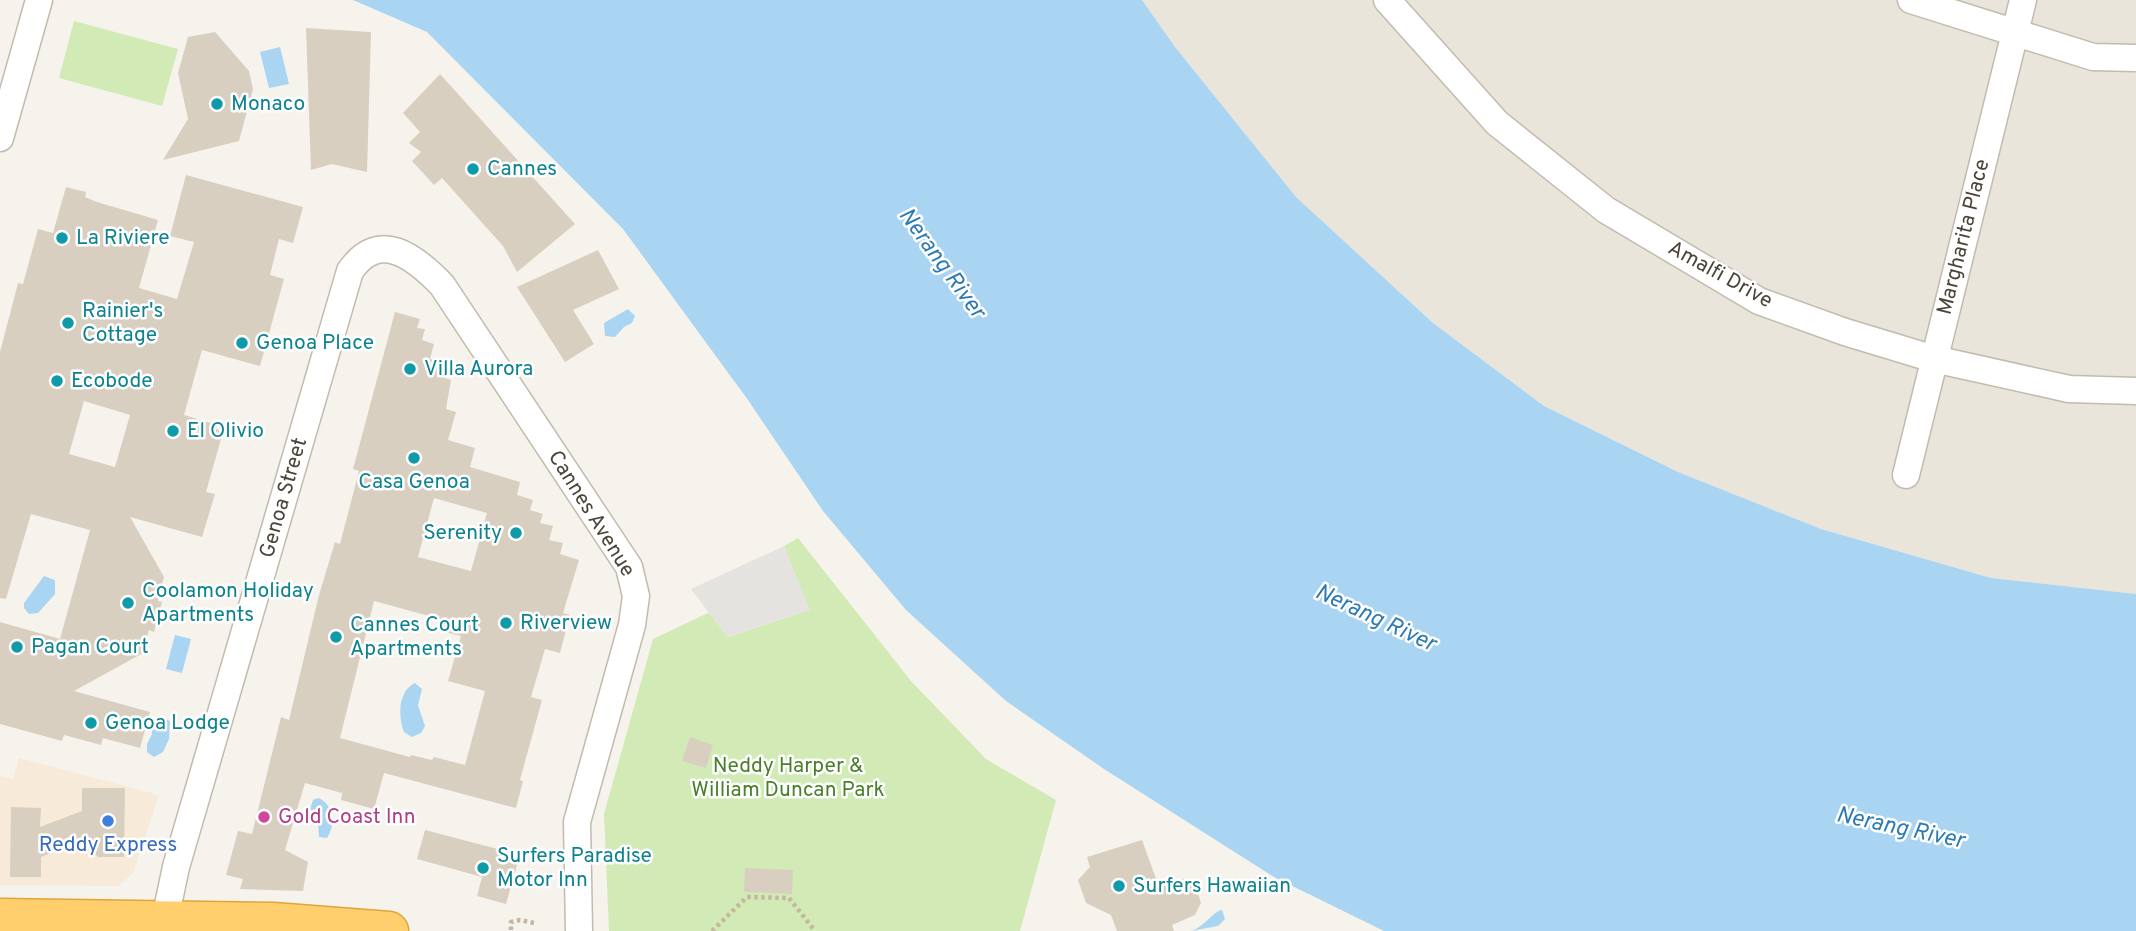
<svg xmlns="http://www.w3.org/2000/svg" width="2136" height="931" font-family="Overpass,sans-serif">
	<rect width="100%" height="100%" fill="#f6f3ec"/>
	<!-- residential -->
	<polygon fill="#eae5da" points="1142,0 2136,0 2136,594 1991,578 1821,529 1678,472 1544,406 1433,323 1296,197 1175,47"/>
	<!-- commercial -->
	<polygon fill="#f7ead8" points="19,758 159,795 133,873 118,886 0,885 0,776 13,779"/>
	<!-- green -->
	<g fill="#d2eab5">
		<polygon points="74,21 178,49 162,106 59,78"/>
		<polygon points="798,538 911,681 986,759 1056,800 1020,931 609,931 604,814 653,639 710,612 728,637 809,610 784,546"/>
	</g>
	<!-- parking -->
	<polygon fill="#e5e3e0" points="784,546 810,610 727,637 691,589"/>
	<!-- water -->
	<g fill="#a9d4f2">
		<polygon points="353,0 1142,0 1175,47 1296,197 1433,323 1544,406 1678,472 1821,529 1991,578 2136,594 2136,931 1384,931 1274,877 1104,769 1006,701 906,610 823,511 748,400 623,229 427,32"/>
		<polygon points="280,47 289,84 269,88 260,52"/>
		<polygon points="628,309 635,316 632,323 624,327 615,337 605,336 604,323"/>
		<polygon points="44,576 55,580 55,594 38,613 29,614 24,608 24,603"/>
		<polygon points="175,635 191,639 182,673 166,669"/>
		<path d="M415,683l7,6 -4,16 7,21 -4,7 -9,4 -8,-5c-6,-16 -6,-41 11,-49z"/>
		<polygon points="160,716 170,721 169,739 163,752 154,757 147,752 147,744 152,734 151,721"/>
		<path d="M318,798c16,6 18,27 9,40l-8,-1 -1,-15 -8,-13 3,-9z"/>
		<path d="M1222,910l3,9 -7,7 -27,5c15,-5 22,-20 31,-21z"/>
	</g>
	<!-- building -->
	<g fill="#d8cfc1" fill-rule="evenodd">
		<polygon points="306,28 371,32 367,172 332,164 311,170"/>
		<polygon points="215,32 249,71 253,89 239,141 163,160 188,119 178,73 188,37"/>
		<polygon points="440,74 575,224 517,272 503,246 442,178 434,185 412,161 421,152 409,143 420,132 403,113"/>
		<path d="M186,175l117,32 -10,36 -14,-4 -9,36 14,4 -24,87 -58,-16 -18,65 33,10 -1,4 7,3 -17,60 9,2 -13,43 -72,-20 34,60 -6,24 4,1 -8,30 -5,-2 -6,23 -69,38 76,21 -10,36 -37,-10 -2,7 -37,-10 -2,6 -62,-17v-102l60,17 30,-109 -59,-16 -25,85 -6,-1v-246l18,-69 5,1 15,-55 15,4 13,-46 20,5 -1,5 12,5 61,18 -19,68 38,11 17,-57 -24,-6zM84,401l46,14 -15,52 -46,-13z"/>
		<polygon points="598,250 619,289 573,310 594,344 565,362 517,287"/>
		<path d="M395,312l25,7 -3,9 8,1 -3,11 12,4 -4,15 12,3 -3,14 12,4 -5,29 10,3 -8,28 27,8 -5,19 50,15 -3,13 16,5 -3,10 13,4 -3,9 13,3 -4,14 14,3 -3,11 19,6 -16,53 7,2 -10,38 -15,-4 -14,48 11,3 -22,80 3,1 -7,27 -132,-35 -10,36 -33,-9 1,-7 -37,-10 -20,67 23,12 -5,29 -63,-2 3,-10 -17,-4 12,-44 14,3 29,-117 8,3 30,-125 16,-53 5,2 19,-73 -6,-2zM434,498l53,15 -16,58 -53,-14zM374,601l70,19 -3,11 20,5 -13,45 37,10 -20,74 -31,-8 -2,3 -21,-5 -1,2 -70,-19z"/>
		<polygon points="690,737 713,745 706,768 682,761"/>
		<polygon points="82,788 125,788 124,857 98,857 81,841 41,857 41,877 10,877 11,807 41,808 40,827 82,811"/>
		<polygon points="425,830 520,855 506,904 477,896 482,877 417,859"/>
		<polygon points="1142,840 1159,887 1182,879 1195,884 1201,903 1195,915 1172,925 1174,931 1117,931 1111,915 1086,903 1078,880 1090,867 1087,857"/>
		<polygon points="745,868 793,870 792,894 744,892"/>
	</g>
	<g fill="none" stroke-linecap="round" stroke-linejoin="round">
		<!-- minor casing -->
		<g stroke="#c2bbae" stroke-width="29">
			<g id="minor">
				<polyline points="1387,0 1497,123 1606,210 1759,301 1845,332 1934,359 2069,389 2136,391"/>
				<polyline points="1911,0 2093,57 2136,58"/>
				<polyline points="0,138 39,0"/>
				<polyline points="1906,475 2023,0"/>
				<path d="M165,919l11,-52 174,-596c29,-42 64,-15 92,14l187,282 7,29 -4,29 -55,197 2,109"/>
			</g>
		</g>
		<!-- highway casing -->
		<g stroke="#e0a43c" stroke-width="41">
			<polyline id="highway" points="0,918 273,922 389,931"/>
		</g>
		<!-- path -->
		<g stroke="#c4b79f" stroke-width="4.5" stroke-dasharray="3.5 3.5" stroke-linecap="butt">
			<polyline points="511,930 511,922 520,920 534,923"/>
			<polyline points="712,931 747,897 789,898 815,931"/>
		</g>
		<!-- minor -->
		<use href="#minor" stroke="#fff" stroke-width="26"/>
		<!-- highway -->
		<use href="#highway" stroke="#ffcf6e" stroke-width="38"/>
	</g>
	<!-- markers -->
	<g fill="#0f9aa8" stroke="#fff" stroke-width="2.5">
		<circle cx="217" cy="104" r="7"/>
		<circle cx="473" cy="169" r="7"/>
		<circle cx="62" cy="238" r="7"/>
		<circle cx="68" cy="323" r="7"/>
		<circle cx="242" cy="343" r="7"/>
		<circle cx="410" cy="369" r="7"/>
		<circle cx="57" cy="381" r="7"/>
		<circle cx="173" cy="431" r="7"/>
		<circle cx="414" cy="458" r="7"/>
		<circle cx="516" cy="533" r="7"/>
		<circle cx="128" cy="603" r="7"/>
		<circle cx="506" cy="623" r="7"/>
		<circle cx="336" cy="637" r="7"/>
		<circle cx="17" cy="647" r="7"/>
		<circle cx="91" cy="723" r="7"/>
		<circle cx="483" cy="868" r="7"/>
		<circle cx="1119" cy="886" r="7"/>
	</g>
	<circle fill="#d1479c" stroke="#fff" stroke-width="2.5" cx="264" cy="817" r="7"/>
	<circle fill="#3f7fe0" stroke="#fff" stroke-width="2.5" cx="108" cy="821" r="7"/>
	<g text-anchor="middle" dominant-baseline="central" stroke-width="5" stroke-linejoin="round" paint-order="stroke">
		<!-- culture labels -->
		<g font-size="21" fill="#0d838f" stroke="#fff" text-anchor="start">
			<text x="231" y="104">Monaco</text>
			<text x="487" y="169">Cannes</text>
			<text x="76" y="238">La Riviere</text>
			<text x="82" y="311">Rainier's<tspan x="82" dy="24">Cottage</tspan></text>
			<text x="256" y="343">Genoa Place</text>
			<text x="424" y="369">Villa Aurora</text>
			<text x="71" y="381">Ecobode</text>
			<text x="187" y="431">El Olivio</text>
			<text x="414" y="482" text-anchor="middle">Casa Genoa</text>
			<text x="502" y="533" text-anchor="end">Serenity</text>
			<text x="142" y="591">Coolamon Holiday<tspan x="142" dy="24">Apartments</tspan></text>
			<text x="520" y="623">Riverview</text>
			<text x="350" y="625">Cannes Court<tspan x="350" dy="24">Apartments</tspan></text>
			<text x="31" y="647">Pagan Court</text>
			<text x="105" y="723">Genoa Lodge</text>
			<text x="497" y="856">Surfers Paradise<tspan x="497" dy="24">Motor Inn</tspan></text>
			<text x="1133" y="886">Surfers Hawaiian</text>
		</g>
		<!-- street labels -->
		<g font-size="21" fill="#4b4439" stroke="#fff">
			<text transform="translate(1964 237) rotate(-76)">Margharita Place</text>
			<text transform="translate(1720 275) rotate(29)">Amalfi Drive</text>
			<text transform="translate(284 498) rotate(-74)">Genoa Street</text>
			<text transform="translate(591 514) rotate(58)">Cannes Avenue</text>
		</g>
		<!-- park labels -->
		<g font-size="21" fill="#4a7f2a" stroke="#fff">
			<text x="788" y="766">Neddy Harper &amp;<tspan x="788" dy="24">William Duncan Park</tspan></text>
		</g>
		<!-- hotel labels -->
		<g font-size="21" fill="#b23c85" stroke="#fff" text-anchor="start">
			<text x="278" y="817">Gold Coast Inn</text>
		</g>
		<!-- shop labels -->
		<g font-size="21" fill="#366cbe" stroke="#fff">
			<text x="108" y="845">Reddy Express</text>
		</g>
		<!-- water labels -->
		<g font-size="23" font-style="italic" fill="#2e7ab2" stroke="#fff">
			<text transform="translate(941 264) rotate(54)">Nerang River</text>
			<text transform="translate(1375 619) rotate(25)">Nerang River</text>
			<text transform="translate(1900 829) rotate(12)">Nerang River</text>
		</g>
	</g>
</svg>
